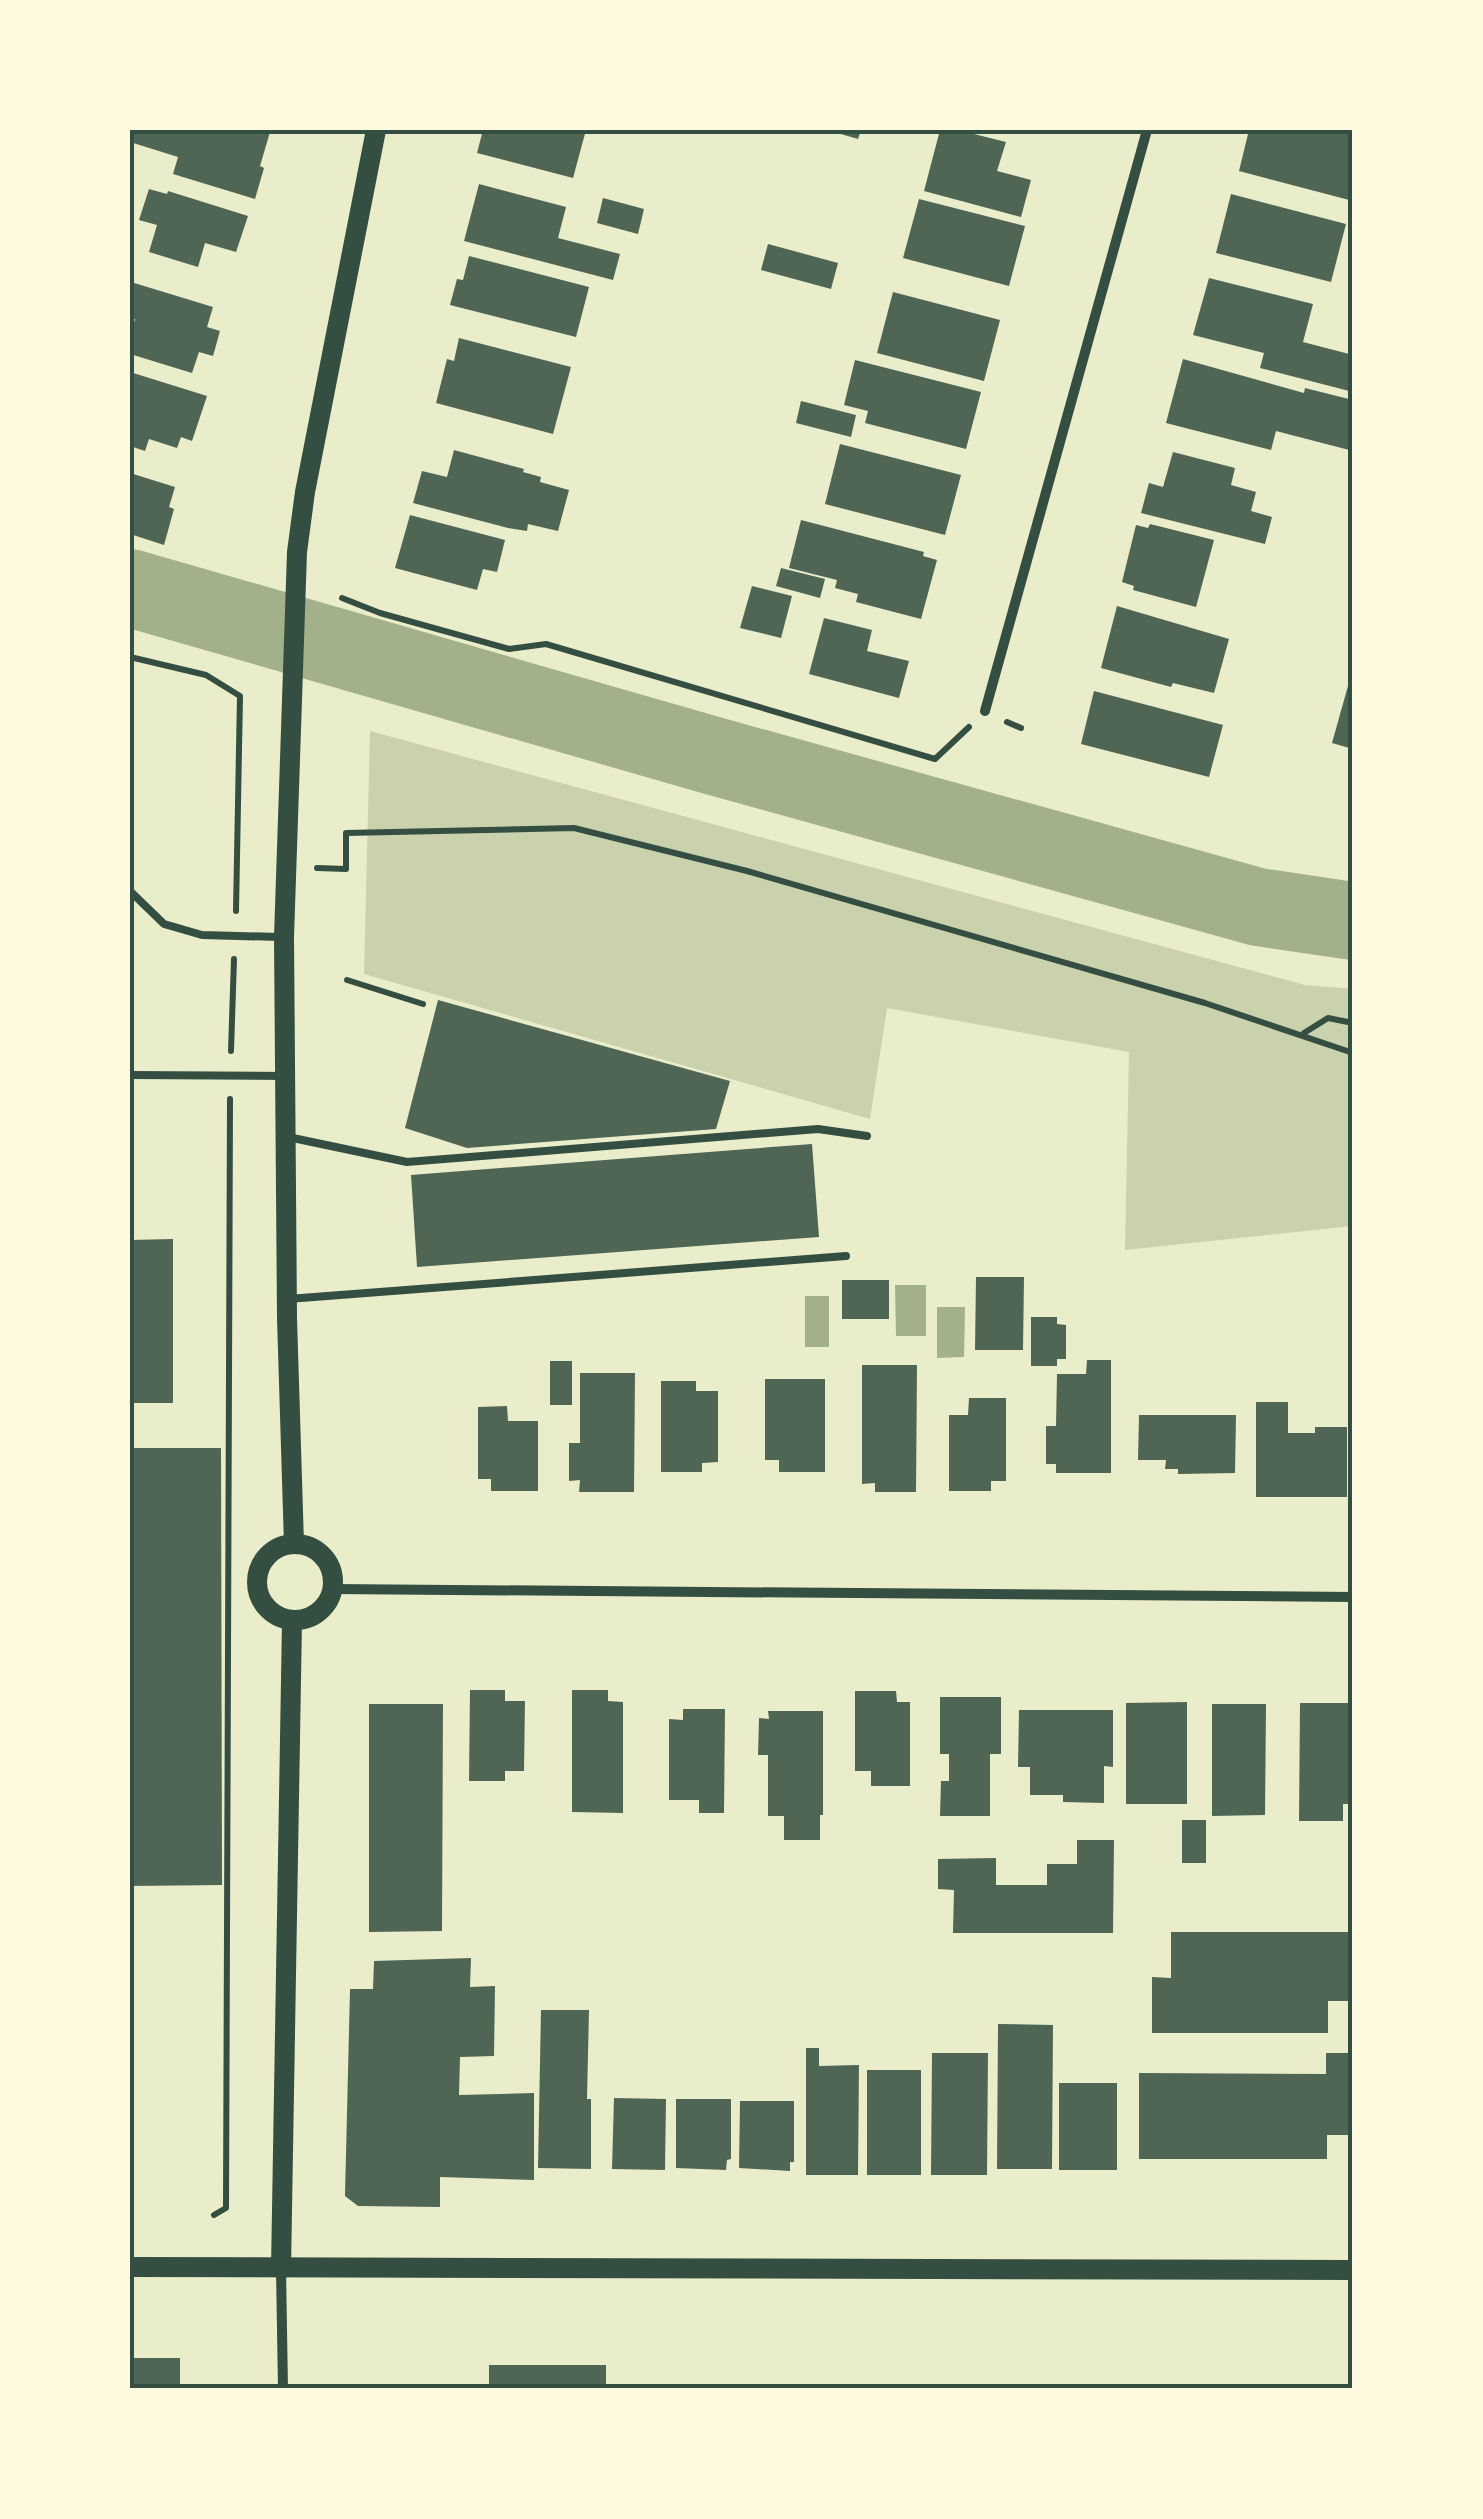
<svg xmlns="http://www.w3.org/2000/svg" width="1483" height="2519" font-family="'DM Sans',sans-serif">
	<rect width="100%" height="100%" fill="#e9edc9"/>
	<!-- green -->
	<polygon fill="#cad2ad" points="370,731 1305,985 1353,989 1353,1226 1125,1250 1129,1052 887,1008 870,1119 364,974"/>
	<!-- water -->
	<g fill="#a3b18a">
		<polygon points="895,1285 926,1285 926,1336 896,1336"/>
		<rect x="805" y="1296" width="24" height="51"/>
		<polygon points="937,1307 965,1307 964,1357 937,1358"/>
	</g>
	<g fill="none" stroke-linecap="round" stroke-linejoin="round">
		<!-- river -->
		<polyline stroke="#a3b18a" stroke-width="78" points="130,588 714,756 1258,907 1353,921"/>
	</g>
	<!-- building -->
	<g fill="#4f6655">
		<polygon points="130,130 270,132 260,166 264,168 255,199 173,174 178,157 130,142"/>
		<polygon points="483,130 586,130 573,178 477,153"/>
		<polygon points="827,130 861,130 858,139"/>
		<polygon points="940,130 958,130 1006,142 997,171 1031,180 1021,217 924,191"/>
		<polygon points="1249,130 1338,130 1353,134 1353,201 1239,171"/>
		<polygon points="479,184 566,207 558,238 620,254 613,280 464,241"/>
		<polygon points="149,189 167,194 168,191 248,216 236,252 205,243 198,267 149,252 157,225 139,220"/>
		<polygon points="1231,194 1346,224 1331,282 1216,253"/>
		<polygon points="603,198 644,209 638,234 597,223"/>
		<polygon points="919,199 1025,226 1009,286 903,258"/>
		<polygon points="768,244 838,263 831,289 761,270"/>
		<polygon points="469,256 589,287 576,337 450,305 457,279 463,280"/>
		<polygon points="1209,278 1313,304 1303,342 1353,355 1353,392 1260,368 1264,353 1193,335"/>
		<polygon points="131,282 213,307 207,327 220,331 213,356 199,352 192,373 130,354 130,336 135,319 130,318"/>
		<polygon points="893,292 1000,320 984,381 877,353"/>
		<polygon points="459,338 571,367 553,434 436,403 447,359 454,361"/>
		<polygon points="1183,359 1304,393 1305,388 1353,400 1353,451 1276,431 1271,450 1166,423"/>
		<polygon points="855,360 981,392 966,449 865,423 868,411 844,405"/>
		<polygon points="130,372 207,396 192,441 181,437 177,448 149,439 145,451 130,446"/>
		<polygon points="801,401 856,415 851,437 796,423"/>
		<polygon points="840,444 961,475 945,535 825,504"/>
		<polygon points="454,450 524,469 523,472 541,477 540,482 569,490 558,531 528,524 527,531 508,528 413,503 422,471 447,477"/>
		<polygon points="1173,452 1235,468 1231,485 1256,492 1251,511 1272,517 1265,544 1141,513 1149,483 1163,487"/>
		<polygon points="130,473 175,487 169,507 174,509 164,545 130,534"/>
		<polygon points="410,515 505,540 497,572 483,569 477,590 395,568"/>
		<polygon points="801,520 924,552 923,556 937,560 921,619 856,602 858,594 835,588 837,580 789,568"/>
		<polygon points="1150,524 1214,540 1196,607 1133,590 1134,586 1122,582 1136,525 1148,528"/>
		<polygon points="781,568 825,579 820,598 776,586"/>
		<polygon points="752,586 792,596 781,638 740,628"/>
		<polygon points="1117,606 1229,639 1214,693 1173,683 1171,687 1101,668"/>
		<polygon points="824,618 872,630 867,651 909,661 899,698 809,674"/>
		<polygon points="1353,668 1353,749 1332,743"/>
		<polygon points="1094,691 1223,725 1209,777 1081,744"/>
		<polygon points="438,1000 730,1081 716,1129 467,1148 405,1128"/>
		<polygon points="812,1144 819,1237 417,1267 411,1175"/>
		<polygon points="173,1239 173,1403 130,1403 130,1240"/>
		<polygon points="976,1277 1024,1277 1023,1350 975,1350"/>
		<rect x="842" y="1280" width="47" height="39"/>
		<polygon points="1031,1317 1057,1317 1057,1324 1066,1325 1066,1359 1057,1359 1057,1366 1031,1366"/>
		<polygon points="1087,1360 1111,1360 1111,1473 1056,1473 1056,1464 1046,1464 1046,1426 1056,1426 1057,1374 1086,1374"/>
		<rect x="550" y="1361" width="22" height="44"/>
		<polygon points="862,1365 917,1365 916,1492 875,1492 875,1483 862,1484"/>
		<polygon points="580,1373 635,1373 634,1492 579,1492 580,1480 569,1481 569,1443 580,1443"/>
		<polygon points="765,1379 825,1379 825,1472 779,1472 779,1460 765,1460"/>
		<polygon points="661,1381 696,1381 696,1391 718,1391 718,1462 702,1463 702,1472 661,1472"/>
		<polygon points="969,1398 1006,1398 1006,1481 991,1481 991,1491 949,1491 949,1415 968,1415"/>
		<polygon points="1256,1402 1288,1402 1288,1433 1315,1433 1315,1427 1347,1427 1347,1497 1256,1497"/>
		<polygon points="507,1406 508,1421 538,1421 538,1491 491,1491 491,1479 478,1479 478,1407"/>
		<polygon points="1139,1415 1236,1415 1235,1473 1178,1474 1178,1469 1165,1469 1166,1460 1138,1460"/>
		<polygon points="130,1448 221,1448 222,1885 130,1886"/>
		<polygon points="470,1690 505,1690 505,1701 525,1701 524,1771 505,1771 505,1781 469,1781"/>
		<polygon points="572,1690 608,1690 608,1701 623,1702 623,1813 572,1812"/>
		<polygon points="855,1691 896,1691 897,1702 910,1702 910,1786 871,1786 871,1771 855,1771"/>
		<polygon points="940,1697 1001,1697 1001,1754 990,1754 990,1816 940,1816 941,1781 949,1781 949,1754 940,1754"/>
		<polygon points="1187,1702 1187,1804 1126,1804 1126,1703"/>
		<polygon points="1300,1703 1353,1703 1353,1804 1343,1804 1343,1821 1299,1821"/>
		<polygon points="369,1704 443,1704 442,1931 369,1932"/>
		<polygon points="1212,1704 1266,1704 1265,1815 1212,1816"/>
		<polygon points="683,1709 725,1709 724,1813 699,1813 699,1800 669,1800 669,1719 683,1720"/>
		<polygon points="1019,1710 1113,1710 1113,1767 1104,1766 1104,1803 1063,1802 1063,1795 1030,1795 1030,1767 1018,1767"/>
		<polygon points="768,1711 823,1711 823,1815 820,1815 820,1840 784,1840 784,1816 768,1816 768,1755 758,1755 759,1718 769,1719"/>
		<rect x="1182" y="1820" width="24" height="43"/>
		<polygon points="1077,1840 1114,1840 1113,1933 953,1933 954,1890 938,1889 938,1859 996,1858 996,1885 1047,1885 1047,1864 1077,1864"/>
		<polygon points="1171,1932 1353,1932 1353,2001 1328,2001 1328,2033 1152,2033 1152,1977 1171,1978"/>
		<polygon points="471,1958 470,1987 495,1986 494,2056 460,2057 459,2095 534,2093 534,2180 440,2177 440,2207 358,2206 345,2196 350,1989 373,1989 374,1961"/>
		<polygon points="541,2010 589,2010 587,2099 591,2099 591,2169 538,2168"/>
		<polygon points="998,2024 1053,2025 1052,2169 997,2169"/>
		<polygon points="806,2048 819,2048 819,2066 859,2065 858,2175 806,2175"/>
		<polygon points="932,2053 988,2053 987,2175 931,2175"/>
		<polygon points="1326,2053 1353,2053 1353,2135 1327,2135 1327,2159 1139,2159 1139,2073 1326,2074"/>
		<rect x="867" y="2070" width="54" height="105"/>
		<rect x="1059" y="2083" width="58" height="87"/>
		<polygon points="614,2098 666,2099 665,2170 612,2169"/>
		<polygon points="676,2099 731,2099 731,2159 727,2160 726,2170 676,2168"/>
		<polygon points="740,2101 794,2101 794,2162 790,2162 790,2171 739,2168"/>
		<rect x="130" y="2358" width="50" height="31"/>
		<rect x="489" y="2365" width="117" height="24"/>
	</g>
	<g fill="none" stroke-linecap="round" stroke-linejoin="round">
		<!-- path -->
		<g stroke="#344e41" stroke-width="6">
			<polyline points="342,598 380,613 509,649 546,644 935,759 969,727"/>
			<polyline points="130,657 206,675 240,696 236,911"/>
			<polyline points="1007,722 1021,728"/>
			<polyline points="317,868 346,869 346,833 574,828 747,871 1205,1003 1353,1053"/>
			<polyline points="347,980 423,1004"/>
			<polyline points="1304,1033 1328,1018 1353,1023"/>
			<polyline points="231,1051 234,959"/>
			<polyline points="214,2215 226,2208 230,1099"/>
		</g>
		<!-- service -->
		<g stroke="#344e41" stroke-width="8">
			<polyline points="130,891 164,924 202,935 280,937"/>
			<polyline points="130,1075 285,1076"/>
			<polyline points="288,1137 407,1162 818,1129 867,1136"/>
			<polyline points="288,1299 846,1256"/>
		</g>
		<!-- minor -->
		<g stroke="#344e41" stroke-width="10">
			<polyline points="985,711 1147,130"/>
			<polyline points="333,1589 1353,1597"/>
			<polyline points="281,2269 283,2389"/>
		</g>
		<!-- secondary -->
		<g stroke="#344e41" stroke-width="20">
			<circle cx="295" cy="1582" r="38"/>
			<polyline points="294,1544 287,1318 284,937 297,552 305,492 376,130"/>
			<polyline points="130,2267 1353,2270"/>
			<polyline points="281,2269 292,1621"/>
		</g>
	</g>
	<!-- border -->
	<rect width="1483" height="2519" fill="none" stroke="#fefae0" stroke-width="265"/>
	<rect x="132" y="132" width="1218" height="2254" fill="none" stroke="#344e41" stroke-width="4"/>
</svg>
